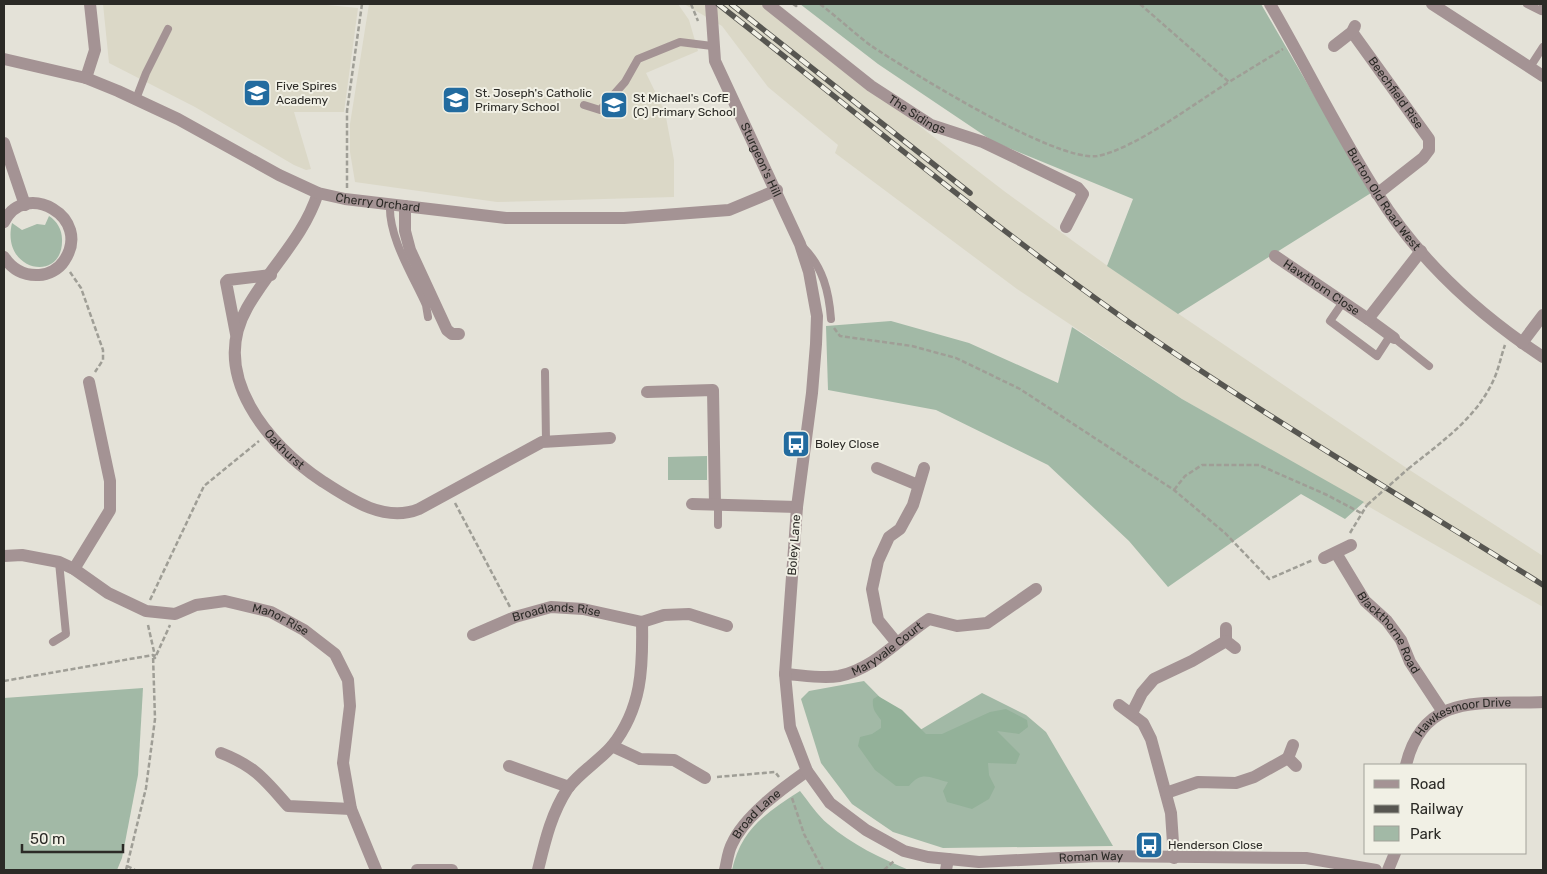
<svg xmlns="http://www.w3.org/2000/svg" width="1547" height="874" font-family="Rubik,sans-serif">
	<rect width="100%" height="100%" fill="#e4e2d8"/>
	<!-- built -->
	<g fill="#dbd8c7">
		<polygon points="103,4 317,4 358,8 344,112 294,112 311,169 306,170 294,165 195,107 109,63"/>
		<polygon points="369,4 678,4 689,20 698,51 646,73 665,112 674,160 674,197 497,202 355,182 350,152 350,124"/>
		<polygon points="684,4 761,4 1004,191 1109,267 1408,469 1543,556 1543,607 1182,399 1017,289 835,153 838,145 768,87 722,26"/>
	</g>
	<!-- green -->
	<g fill="#a2b9a6">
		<polygon points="800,4 1261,4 1371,193 1178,314 1107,266 1133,199 994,142 878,64"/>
		<path d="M49,216c8,5 13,14 13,23 2,45 -62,33 -50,-16l10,7 15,-6 8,1z"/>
		<polygon points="891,321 969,343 1058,383 1072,327 1182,399 1364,502 1345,519 1301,494 1168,587 1129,541 1048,465 936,410 828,390 826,326"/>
		<polygon points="707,456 707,480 668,480 668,457"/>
		<polygon points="864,681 915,733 982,693 1026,715 1046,732 1113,846 943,848 893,832 852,804 821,763 801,699 809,691"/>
		<polygon points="143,688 138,775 122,858 117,870 4,870 4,698"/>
		<path d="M800,791c9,11 17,24 28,33 24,21 53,34 81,46h-177c9,-41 34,-57 68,-79z"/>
	</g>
	<!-- forest -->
	<path fill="#93b199" d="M878,696l24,14 24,24h16l48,-22 16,-3 21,11 1,7 -9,7 -22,-3 23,23 -4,10 -28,-1 1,12 6,12 -6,12 -17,10 -25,-7 -4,-11 5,-9c-18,-4 -26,-12 -39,4h-13l-21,-16 -17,-24 2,-9 12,-3 9,-6v-8c-6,-8 -9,-11 -8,-21z"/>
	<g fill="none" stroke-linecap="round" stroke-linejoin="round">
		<!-- path -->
		<g stroke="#9f9e96" stroke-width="2.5" stroke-dasharray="5 2.5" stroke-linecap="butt">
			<polyline points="691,4 698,21"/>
			<polyline points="793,4 796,6 798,4"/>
			<path d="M820,4c17,13 33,28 50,41 39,26 185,117 227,111 36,-6 98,-53 132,-74"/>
			<polyline points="1140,4 1229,82 1283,49"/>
			<polyline points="347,188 347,111 362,4"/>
			<polyline points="70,272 81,288 103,350 103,360 95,372"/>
			<polyline points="834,328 840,336 912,346 956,358 1020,389 1174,490 1225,533 1269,579 1313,560"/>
			<path d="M1408,469c32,-26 69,-51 86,-90 5,-11 7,-23 11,-34"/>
			<polyline points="1174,490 1185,476 1202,465 1259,465 1327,495 1363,514"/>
			<polyline points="455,503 510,607"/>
			<polyline points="1350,533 1367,505"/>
			<polyline points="150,600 204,486 259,441"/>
			<polyline points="148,625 155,656"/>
			<polyline points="4,681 153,655"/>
			<polyline points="717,777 775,772 779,777"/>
			<polyline points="792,798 804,834 823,870"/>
			<polyline points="127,866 135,870"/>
			<polyline points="126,870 146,788 155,719 153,655 155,658 170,625"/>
			<polyline points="884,870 894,861"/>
		</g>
		<!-- service -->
		<g stroke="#a49394" stroke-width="8">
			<polyline points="1527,4 1541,11 1543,6"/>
			<polyline points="1530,67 1543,47"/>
			<polyline points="136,99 146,73 168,29"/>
			<polyline points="584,105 600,110 625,82 638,59 680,42 712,46"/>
			<path d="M390,204c-2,33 23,72 36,101l2,12"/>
			<path d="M803,247c20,20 26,45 28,72"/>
			<polyline points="1343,302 1330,321 1377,356 1390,336"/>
			<polyline points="1394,338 1429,366"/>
			<polyline points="545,372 546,442"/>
			<polyline points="718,504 718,525"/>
			<polyline points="53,642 66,634 59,562"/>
		</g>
		<!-- minor -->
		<g stroke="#a49394" stroke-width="12">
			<path id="s1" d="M768,4l103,82 60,39 52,17 95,46 5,6 -17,33"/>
			<path id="s2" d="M1270,4c36,62 68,128 107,189 41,66 101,121 166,164"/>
			<path id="s3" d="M1352,32l77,107v11l-6,8 -46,36"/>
			<polyline points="1334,46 1352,32 1355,26"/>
			<polyline points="86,78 95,50 90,4"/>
			<polyline points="4,143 25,205"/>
			<path id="s4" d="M318,193c-15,46 -48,74 -71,115 -38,67 21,137 75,173 29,19 63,42 97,28l123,-67 68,-4"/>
			<polyline points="405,206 405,231 410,250 447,330 452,334 459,334"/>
			<path d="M4,222c20,-43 90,-5 60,39 -5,8 -16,14 -25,14 -16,1 -27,-6 -35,-18"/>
			<path id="s5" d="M1275,256l93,63 26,19"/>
			<polyline points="1368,319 1421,251"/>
			<polyline points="236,334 226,282 228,280 271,275"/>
			<polyline points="1522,343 1543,315"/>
			<polyline points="647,392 713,390 715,504"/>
			<polyline points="877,468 918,485"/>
			<polyline points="692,504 797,507"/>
			<path id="s6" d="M1336,553l29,48 22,20 14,19 9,22 33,50"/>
			<path id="s7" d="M4,556l18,-1 37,7 15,7 34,24 38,18 29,3 21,-9 29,-4 46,11 33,18 31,24 13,26 2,26 -7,57 8,46 25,61"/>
			<polyline points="1324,558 1351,545"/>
			<polyline points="74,569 110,510 110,481 89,382"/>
			<polyline points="1226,628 1226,641 1235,648"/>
			<path id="s8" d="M473,635l42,-18 36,-10 32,2 59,13 22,-7 25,-1 38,12"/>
			<polyline points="896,642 878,620 872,589 878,561 889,537 900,529 913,505 924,468"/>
			<path id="s9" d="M785,674c17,1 37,5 54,2 35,-7 61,-38 90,-57l28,7 30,-3 49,-34"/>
			<polyline points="1119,705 1143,723 1151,739 1171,813 1174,858"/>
			<polyline points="1132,713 1142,693 1154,679 1192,661 1226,641"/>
			<polyline points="1293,745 1288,758 1296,766"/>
			<polyline points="612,746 640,759 674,760 705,778"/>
			<path d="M221,753c34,13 44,27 67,53l63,3"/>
			<path id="s10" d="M1406,765c18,-75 79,-60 137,-63"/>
			<polyline points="509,766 569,787"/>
			<polyline points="1166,793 1198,782 1236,783 1254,777 1288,758"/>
			<polyline points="417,870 452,870"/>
			<path d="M538,870c7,-29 13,-56 30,-82 12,-16 31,-27 44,-42 30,-38 31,-78 30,-124"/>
			<path id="s11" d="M725,870c2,-8 3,-19 7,-26 12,-28 51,-56 75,-73"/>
			<polyline points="946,870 948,859"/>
			<polyline points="1388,870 1395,853"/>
		</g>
		<!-- tertiary -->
		<g stroke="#a49394" stroke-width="12">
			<path id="s12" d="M711,4l4,57 85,183 9,28 8,44 -1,28 -4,49 -15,114 -12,167 5,53 17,44 23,32 36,27 38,21 24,6 51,5 119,-6 208,2 70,12"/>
			<polyline points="1432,4 1543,76"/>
			<path id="s13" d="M4,59l82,19 32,13 60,28 101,56 39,18 27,6 161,19h118l105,-8 48,-20"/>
		</g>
		<!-- rail casing -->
		<g stroke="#575651" stroke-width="5.5">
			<g id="rail">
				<path d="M718,4c134,105 266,216 405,314 136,95 280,179 420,267"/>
				<polyline points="731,4 970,193"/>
			</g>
		</g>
		<!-- rail -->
		<use href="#rail" stroke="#f1f0e5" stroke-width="4" stroke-dasharray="11" stroke-linecap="butt"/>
		<!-- path-bridge -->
		<polyline stroke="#9f9e96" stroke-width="2.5" stroke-dasharray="5 2.5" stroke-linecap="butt" points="1367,505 1408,469"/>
	</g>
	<!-- icons -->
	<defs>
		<g id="school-square" transform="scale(1.4375)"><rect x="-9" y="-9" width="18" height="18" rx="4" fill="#226b9f" stroke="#f1f0e5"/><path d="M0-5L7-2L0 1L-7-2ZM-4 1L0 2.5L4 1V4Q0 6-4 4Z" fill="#fff"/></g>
		<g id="bus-square" transform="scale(1.4375)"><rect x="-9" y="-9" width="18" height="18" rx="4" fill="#226b9f" stroke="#f1f0e5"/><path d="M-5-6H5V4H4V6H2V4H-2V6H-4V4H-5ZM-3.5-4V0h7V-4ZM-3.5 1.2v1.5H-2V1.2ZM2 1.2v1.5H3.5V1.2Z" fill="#fff"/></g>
	</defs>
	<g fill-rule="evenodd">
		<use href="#school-square" x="257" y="93"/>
		<use href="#school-square" x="456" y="100"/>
		<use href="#school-square" x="614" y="105"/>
		<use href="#bus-square" x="796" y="444"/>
		<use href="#bus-square" x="1149" y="845"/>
	</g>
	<g text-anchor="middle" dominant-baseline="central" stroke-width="4" stroke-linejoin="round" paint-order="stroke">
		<!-- poi labels -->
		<g font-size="12" fill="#2b2a26" stroke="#f1f0e5" text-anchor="start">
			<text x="276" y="86">Five Spires<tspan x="276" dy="14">Academy</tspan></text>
			<text x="475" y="93">St. Joseph's Catholic<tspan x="475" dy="14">Primary School</tspan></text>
			<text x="633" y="98">St Michael's CofE<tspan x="633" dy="14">(C) Primary School</tspan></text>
			<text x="815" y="444">Boley Close</text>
			<text x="1168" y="845">Henderson Close</text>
		</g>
		<!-- street labels -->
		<g font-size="12" fill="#2b2a26" stroke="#f1f0e5">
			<text stroke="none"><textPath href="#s3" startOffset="75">Beechfield Rise</textPath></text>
			<text stroke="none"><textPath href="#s1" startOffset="186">The Sidings</textPath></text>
			<text stroke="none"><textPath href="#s12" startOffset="166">Sturgeon's Hill</textPath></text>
			<text stroke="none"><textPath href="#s2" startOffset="226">Burton Old Road West</textPath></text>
			<text stroke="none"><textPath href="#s13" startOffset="404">Cherry Orchard</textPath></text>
			<text stroke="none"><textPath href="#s5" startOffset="56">Hawthorn Close</textPath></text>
			<text stroke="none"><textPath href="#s4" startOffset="294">Oakhurst</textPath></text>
			<text transform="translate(794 545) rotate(-86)">Boley Lane</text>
			<text stroke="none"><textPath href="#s8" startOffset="88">Broadlands Rise</textPath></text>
			<text stroke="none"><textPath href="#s7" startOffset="296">Manor Rise</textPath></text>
			<text stroke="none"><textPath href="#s6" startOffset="96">Blackthorne Road</textPath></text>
			<text stroke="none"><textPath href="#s9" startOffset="110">Maryvale Court</textPath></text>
			<text stroke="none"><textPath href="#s10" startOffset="84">Hawkesmoor Drive</textPath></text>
			<text stroke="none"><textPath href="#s11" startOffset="66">Broad Lane</textPath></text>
			<text stroke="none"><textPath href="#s12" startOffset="1109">Roman Way</textPath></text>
		</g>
	</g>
	<!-- border -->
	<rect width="1547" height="874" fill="none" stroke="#2b2a26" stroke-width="10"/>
	<!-- legend -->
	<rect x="1364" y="764" width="162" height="90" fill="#f1f0e5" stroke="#a2a199"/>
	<rect x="1374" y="780" width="25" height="8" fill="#a49394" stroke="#a2a199"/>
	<text x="1410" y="789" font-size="15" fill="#2b2a26">Road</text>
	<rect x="1374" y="805" width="25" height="8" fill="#575651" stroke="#a2a199"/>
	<text x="1410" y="814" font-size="15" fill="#2b2a26">Railway</text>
	<rect x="1374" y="826" width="25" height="15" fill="#a2b9a6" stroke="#a2a199"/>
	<text x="1410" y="839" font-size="15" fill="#2b2a26">Park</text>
	<!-- scale -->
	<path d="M22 844v8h101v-8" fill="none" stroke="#2b2a26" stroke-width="2.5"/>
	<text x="30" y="844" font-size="15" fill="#2b2a26" stroke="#f1f0e5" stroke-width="4" paint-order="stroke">50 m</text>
</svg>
